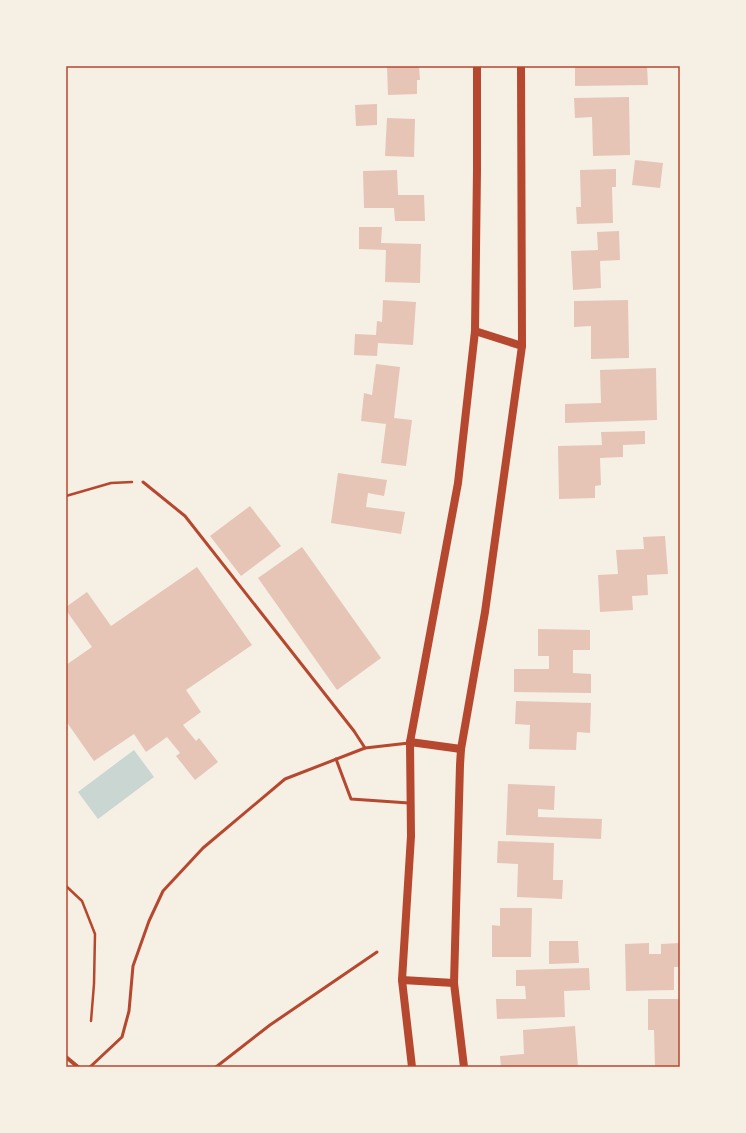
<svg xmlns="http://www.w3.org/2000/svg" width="746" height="1133" font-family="Lato,sans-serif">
	<rect width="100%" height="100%" fill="#f6efe4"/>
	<!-- water -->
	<polygon fill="#c9d6d2" points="134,750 154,777 98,819 78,792"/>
	<!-- building -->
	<g fill="#e6c5b7">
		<polygon points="387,66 419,66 420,80 417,80 417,94 388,95"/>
		<polygon points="575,66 647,66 648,85 575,86"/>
		<polygon points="629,97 630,155 593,156 592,117 575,118 574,98"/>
		<polygon points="377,104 377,125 356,126 355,105"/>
		<polygon points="387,118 415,119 414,157 385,156"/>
		<polygon points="635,160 663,163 660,188 632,185"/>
		<polygon points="616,169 616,187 612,187 613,223 577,224 576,207 581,207 580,170"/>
		<polygon points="397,170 398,195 424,195 425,221 395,221 394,208 364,208 363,171"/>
		<polygon points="359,227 382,227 381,243 421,244 420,283 385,282 386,250 359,249"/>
		<polygon points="619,231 620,260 600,261 601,288 573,290 571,251 598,250 597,232"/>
		<polygon points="383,300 416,302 413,345 378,343 377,356 354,355 355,334 376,335 377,321 382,322"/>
		<polygon points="628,300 629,358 591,359 591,326 574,327 574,301"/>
		<polygon points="376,364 400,367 394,418 412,420 406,466 381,463 386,424 361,421 364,393 372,395"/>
		<polygon points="656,368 657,420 565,423 565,404 601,403 600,370"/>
		<polygon points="645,431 645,444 623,445 623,457 600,458 601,485 595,486 595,498 559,499 558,446 602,445 601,432"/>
		<polygon points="338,473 387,480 384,496 368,493 366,507 405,512 401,534 331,523"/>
		<polygon points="250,506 281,546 241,576 210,536"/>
		<polygon points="665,536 668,574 647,575 648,595 632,596 633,610 600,612 598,575 618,574 616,550 644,549 643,537"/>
		<polygon points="302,547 381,658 337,690 258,578"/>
		<polygon points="197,567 252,645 186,690 201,712 183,725 196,741 199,738 218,762 195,780 176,756 180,753 167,737 146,752 134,734 94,761 66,721 66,665 92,647 66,610 66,607 87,592 111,626"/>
		<polygon points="538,629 590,630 590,650 573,650 573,673 591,674 591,693 514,692 514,669 549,669 549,656 538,656"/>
		<polygon points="516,701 591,703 590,733 577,732 576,750 529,749 530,725 515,724"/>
		<polygon points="508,784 555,786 554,810 538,809 538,817 602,819 601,839 506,835"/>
		<polygon points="498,841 554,843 553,880 563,880 562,899 517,897 518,864 497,863"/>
		<polygon points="500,908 532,908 531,957 492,957 492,925 500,926"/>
		<polygon points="549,941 578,941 579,963 549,964"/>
		<polygon points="649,943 649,954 661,954 661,944 680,943 680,967 674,967 674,990 626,991 625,944"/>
		<polygon points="589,968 590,990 564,991 565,1017 497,1019 496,999 526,999 525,986 516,986 516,970"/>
		<polygon points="648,999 680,999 680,1067 655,1067 654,1030 648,1030"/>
		<polygon points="575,1026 578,1067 501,1067 500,1056 524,1054 523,1030"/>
	</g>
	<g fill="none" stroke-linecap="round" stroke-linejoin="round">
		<!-- path -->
		<g stroke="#b5482f" stroke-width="2.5">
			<polyline points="66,496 111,483 132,482"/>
			<polyline points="66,886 82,901 95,934 94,984 91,1021"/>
		</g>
		<!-- service -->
		<g stroke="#b5482f" stroke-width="3">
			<polyline points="143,482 185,516 354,731 365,748"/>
			<polyline points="336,759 351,799 409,803"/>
			<polyline points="90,1067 122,1037 129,1011 133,966 149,921 163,891 203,848 285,779 365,748 409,743"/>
			<polyline points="216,1067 270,1025 377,952"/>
		</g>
		<!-- minor -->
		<polyline stroke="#b5482f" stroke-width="4" points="66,1057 78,1067"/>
		<!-- secondary -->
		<g stroke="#b5482f" stroke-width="8">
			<polyline points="475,331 522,346"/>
			<polyline points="410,742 461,749"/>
			<polyline points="402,980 454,983"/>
			<polyline points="412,1067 402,980 411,836 410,742 458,483 475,331 477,170 477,66"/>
			<polyline points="464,1067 454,983 460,765 461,749 485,612 522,346 521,66"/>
		</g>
	</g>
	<!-- border -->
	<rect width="746" height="1133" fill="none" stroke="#f6efe4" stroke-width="134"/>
	<rect x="67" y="67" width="612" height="999" fill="none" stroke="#b5482f" stroke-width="1.5"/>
</svg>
